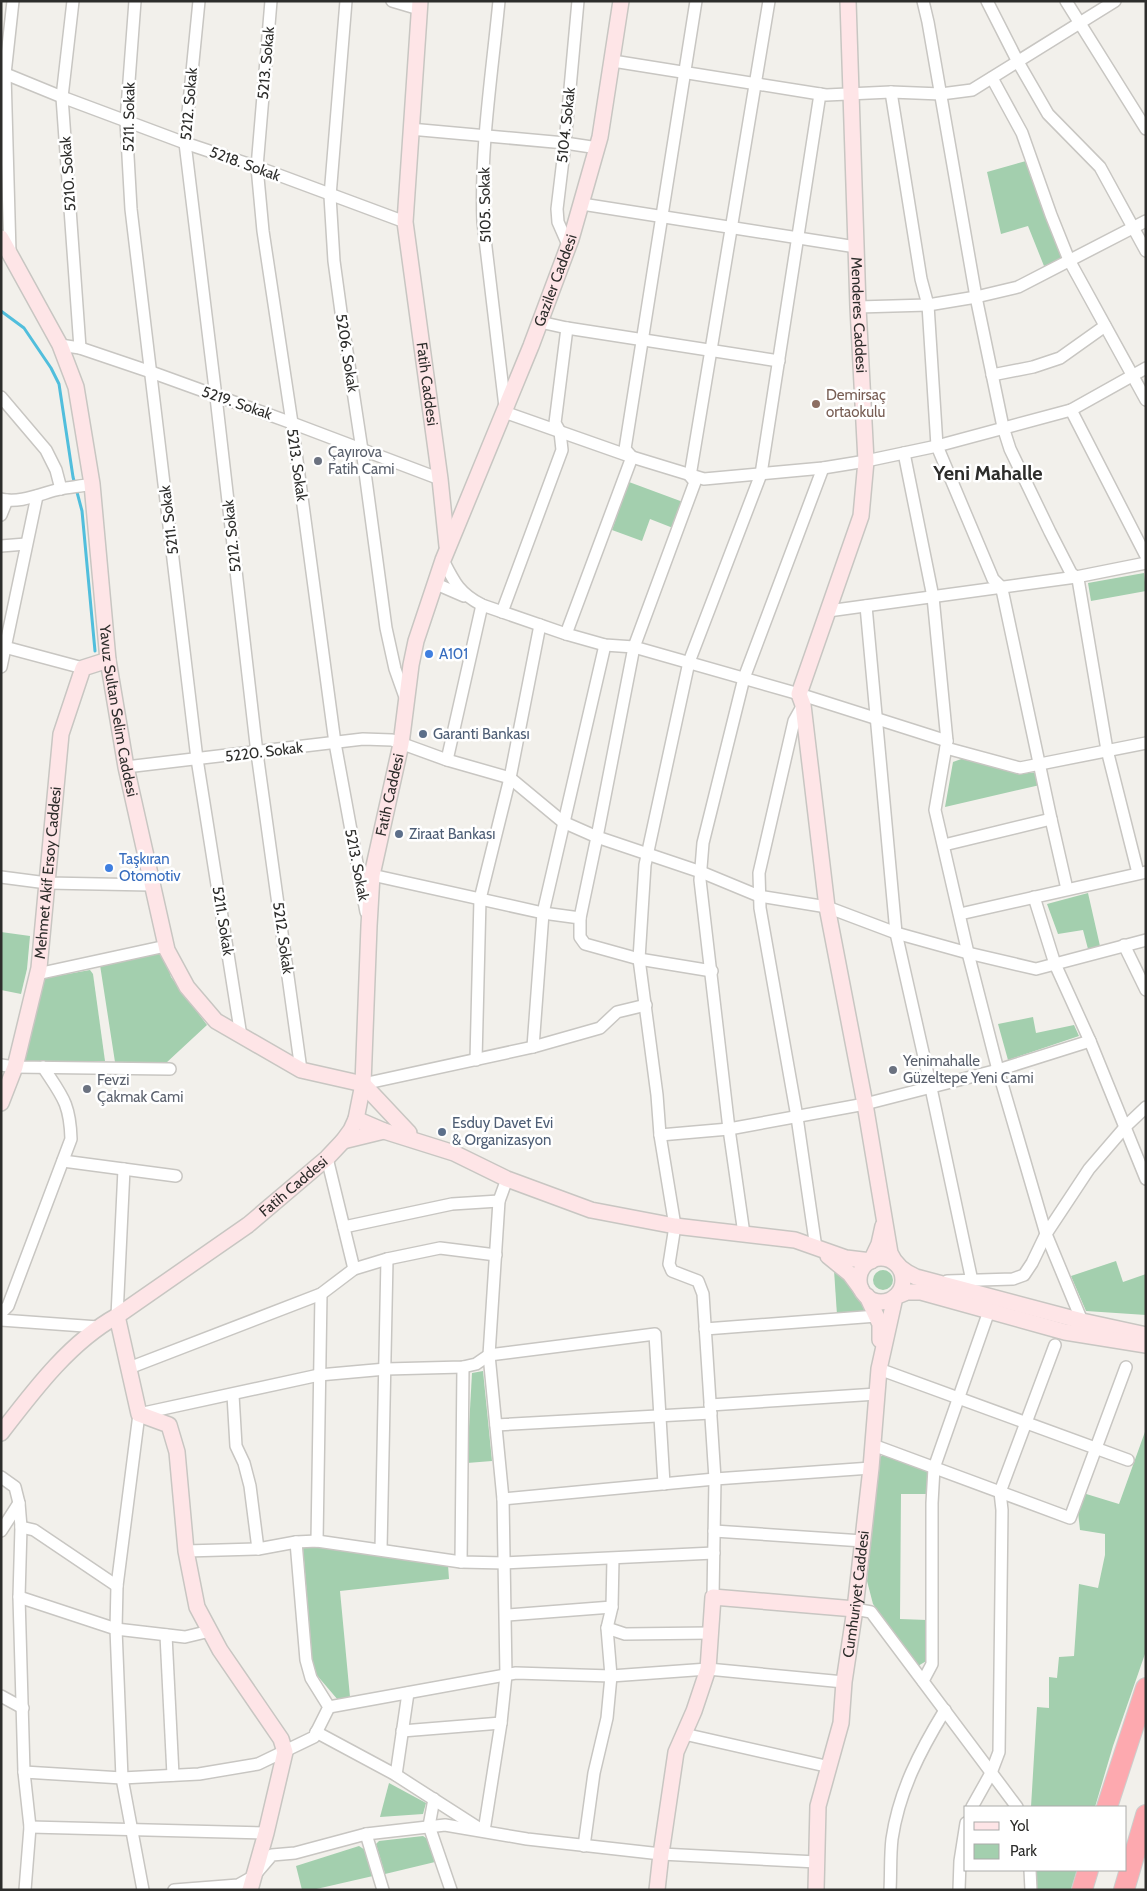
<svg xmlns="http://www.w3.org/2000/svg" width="1147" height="1891" font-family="Cabin,sans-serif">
	<rect width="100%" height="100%" fill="#f2f0eb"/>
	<!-- green -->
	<g fill="#a3cfae">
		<polygon points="1026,161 1044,213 1062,259 1044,266 1028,226 1001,234 987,172"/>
		<polygon points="629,482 683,502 673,528 650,519 642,541 612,530"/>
		<polygon points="1144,573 1146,591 1091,601 1088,583"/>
		<polygon points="964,758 1019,774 1038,772 1040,785 945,807 953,762"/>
		<polygon points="1088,893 1100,946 1088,949 1083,930 1058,934 1047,904"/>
		<polygon points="1,932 30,936 27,969 21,994 1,990"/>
		<polygon points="163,951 171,977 207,1025 166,1063 115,1062 100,965"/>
		<polygon points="90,970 93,974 105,1061 24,1061 45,978"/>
		<polygon points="1033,1017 1036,1033 1074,1025 1079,1036 1008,1060 998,1024"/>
		<polygon points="1116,1261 1123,1282 1146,1274 1146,1315 1086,1311 1071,1276"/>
		<polygon points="834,1270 864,1300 868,1312 837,1315"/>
		<circle cx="883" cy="1280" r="10"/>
		<polygon points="483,1371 492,1461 467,1463 472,1373"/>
		<polygon points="1146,1429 1146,1651 1113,1746 1095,1807 1031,1807 1037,1707 1049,1708 1049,1677 1057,1678 1059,1657 1074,1656 1079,1584 1098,1588 1105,1555 1105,1534 1080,1530 1078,1512 1083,1493 1119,1504"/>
		<polygon points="884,1454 928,1471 927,1494 901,1494 900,1619 927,1620 928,1660 918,1666 873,1604 867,1581 879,1458"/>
		<polygon points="319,1547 448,1565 449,1579 340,1591 350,1697 338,1700 315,1673 312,1657 303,1548"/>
		<polygon points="389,1783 426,1803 423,1814 380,1817"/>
		<polygon points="423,1836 429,1840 435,1862 385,1874 376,1844 379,1841"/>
		<polygon points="359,1846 365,1850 373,1876 312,1890 302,1890 296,1866"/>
		<polygon points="1037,1870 1077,1870 1071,1890 1037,1890"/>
	</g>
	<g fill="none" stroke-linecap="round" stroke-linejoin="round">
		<!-- stream -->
		<polyline stroke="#51bedc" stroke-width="3" points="1,311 24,328 51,368 59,384 73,477 82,511 95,651"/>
		<!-- street casing -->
		<g stroke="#c8c6c2" stroke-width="14">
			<g id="street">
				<polyline points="73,1 62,97 80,348"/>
				<polyline points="135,1 126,121 131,209 197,759 241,1036"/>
				<polyline points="199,1 185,143 216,397 257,753 301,1070"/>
				<polyline points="271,1 257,167 263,231 292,423 335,743 366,912"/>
				<polyline points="346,1 330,196 334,261 341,312 362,450 386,628 395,669 406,700"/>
				<polyline points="392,1 419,9"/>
				<path d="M499,1c-7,73 -19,147 -16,221l22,185"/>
				<polyline points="923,1 928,22 976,297 1003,427 1010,449 1050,532 1071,573 1078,579 1107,750 1138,873"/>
				<polyline points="987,1 1018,62 1048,114 1100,167 1146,251"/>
				<polyline points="1066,1 1146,129"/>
				<polyline points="613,61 826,95 891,92 941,94 972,90 1115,1"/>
				<polyline points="1,72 62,97 185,143 257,167 405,222"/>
				<polyline points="992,78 1022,133 1051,215 1069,260 1146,400"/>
				<polyline points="891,92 921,279 928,305 937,446 993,579 1001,587 1003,594 1051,819 1067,889"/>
				<polyline points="410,129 565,143 598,148"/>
				<polyline points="582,204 856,247"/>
				<polyline points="569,247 558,222 557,209 565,143 578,1"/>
				<polyline points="10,253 5,74 13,1"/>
				<polyline points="858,307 928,305 976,297 1018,287 1146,221"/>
				<polyline points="540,322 567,328 779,361"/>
				<polyline points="60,345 80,348 151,372 292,423 440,479"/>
				<polyline points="992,375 1033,367 1060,358 1105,326"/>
				<polyline points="1,397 46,450 56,470 61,489"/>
				<polyline points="1071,410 1146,556"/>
				<polyline points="504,412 632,457 704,479 823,468 866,461 937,446 1071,410 1146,368"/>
				<polyline points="904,453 933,597 947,741 935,810 968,953 998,1070 1046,1234 1082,1321"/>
				<path d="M1,499c19,5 41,-6 59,-10 11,-2 22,-3 32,-5"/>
				<polyline points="1,515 7,500"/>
				<polyline points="1,546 26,544"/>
				<path d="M443,560c11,22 16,33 39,45l84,29 39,11 29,2 165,47 148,47"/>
				<polyline points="434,583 464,596"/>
				<polyline points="866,606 896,933 931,1088 972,1281"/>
				<polyline points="828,611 1076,577 1146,563"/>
				<polyline points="502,612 562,450 560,432 555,423 567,328"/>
				<polyline points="566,634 632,457 625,449 696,1"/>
				<polyline points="1,646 83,668"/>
				<polyline points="1,667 37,496"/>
				<polyline points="803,705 794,721 759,873 760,908 797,1117 816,1248"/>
				<polyline points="946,748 1020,768 1146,743"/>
				<polyline points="447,760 482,605"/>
				<polyline points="126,767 363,739 392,740 447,760 510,778 563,822 597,837 701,872 759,896 827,907 896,933 968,953 1036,969 1146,940"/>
				<polyline points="944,845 1051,819"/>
				<polyline points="372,875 543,913 580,918 580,937 585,944 639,959 712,971"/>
				<polyline points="1,877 47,883 151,885"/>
				<polyline points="1034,897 1055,964 1090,1041 1146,1179"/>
				<polyline points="960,914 1146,872"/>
				<polyline points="580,918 597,837 634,647 695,482 690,476 769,1"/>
				<polyline points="1124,945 1146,990"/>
				<polyline points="37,974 166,946"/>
				<polyline points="533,1047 543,913 605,645"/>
				<polyline points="476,1060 480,899 510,778 540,625"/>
				<polyline points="1,1065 15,1067 170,1069"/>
				<polyline points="363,1084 533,1047 600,1028 617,1012 646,1005"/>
				<polyline points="660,1135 729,1129 865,1104 998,1070 1090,1041"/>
				<polyline points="327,1158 354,1269"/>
				<polyline points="63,1161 176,1176"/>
				<polyline points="344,1227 452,1204 499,1201"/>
				<polyline points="744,1234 729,1129 700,880 703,843 744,678 823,468"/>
				<polyline points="947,1281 1013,1279 1024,1275 1032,1263 1046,1234 1089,1169 1126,1126 1146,1107"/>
				<path d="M1,1313l7,-7 63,-167c-1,-36 -9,-43 -28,-72"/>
				<polyline points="117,1316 124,1169"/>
				<polyline points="1,1320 98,1327"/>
				<polyline points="705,1329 877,1316"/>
				<polyline points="129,1368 321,1294 354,1269 387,1259 440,1248 496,1255"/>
				<polyline points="879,1369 1128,1460"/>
				<polyline points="233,1395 236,1446 244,1463 250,1486 258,1549"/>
				<polyline points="710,1405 877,1394"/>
				<polyline points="496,1425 711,1413"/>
				<polyline points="873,1445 1070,1518 1126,1367"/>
				<polyline points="1,1477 15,1487 19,1503 21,1527 19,1597 24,1772 30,1827 25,1890"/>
				<polyline points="503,1499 715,1479 871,1468"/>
				<polyline points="21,1527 34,1530 117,1586"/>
				<polyline points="1,1531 19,1503"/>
				<polyline points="714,1531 863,1541"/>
				<polyline points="317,1541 321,1294"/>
				<polyline points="381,1549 387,1259"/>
				<polyline points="186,1551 258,1549 296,1542 317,1541 461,1562 505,1563 714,1553"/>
				<polyline points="461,1562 463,1367"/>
				<polyline points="19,1597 116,1629 185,1637 210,1631"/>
				<polyline points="713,1597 715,1479 703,1294 698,1281 672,1271 669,1264 675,1226 660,1135 657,1095 639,959 645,865 689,662 761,474 820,94"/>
				<polyline points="855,1609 871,1612 1017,1807"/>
				<polyline points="507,1615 612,1607"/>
				<polyline points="607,1628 625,1634 711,1633"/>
				<polyline points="166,1635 173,1775"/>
				<polyline points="923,1681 932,1664 932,1503 934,1468 989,1311"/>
				<polyline points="1,1696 23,1708"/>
				<polyline points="329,1707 516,1673 611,1676 708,1669 844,1682"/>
				<polyline points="402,1731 501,1723"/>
				<polyline points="316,1732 396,1775 480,1829"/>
				<polyline points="684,1734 830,1767"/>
				<polyline points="24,1772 122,1778 199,1774 258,1764 314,1737 329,1707 311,1678 306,1660 296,1542"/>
				<polyline points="396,1775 408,1693"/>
				<polyline points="434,1799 429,1826 451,1890"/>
				<polyline points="972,1807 991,1773 999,1752 1002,1510 1000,1492 1055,1345"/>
				<polyline points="30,1827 266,1833"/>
				<polyline points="484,1831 501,1723 506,1675 503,1499 489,1355 499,1201 507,1179"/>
				<polyline points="366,1834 383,1890"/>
				<polyline points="584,1846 594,1773 607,1718 611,1676 607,1628 612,1607 613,1559"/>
				<polyline points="1030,1870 1031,1890"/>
				<polyline points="143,1890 122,1778 116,1629 117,1586 139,1414 319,1375 386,1369 463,1367 476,1364 489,1355 655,1334 664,1484"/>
				<polyline points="174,1890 238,1885 254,1876 272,1855 295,1853 366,1834 445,1825 527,1839 661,1854 817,1862"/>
				<path d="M890,1890c1,-17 0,-34 2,-51 7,-48 28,-88 53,-129"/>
				<polyline points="959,1890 960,1861 966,1823"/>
			</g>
		</g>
		<!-- secondary casing -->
		<g stroke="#c8c6c2" stroke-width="18">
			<g id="secondary">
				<path id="s1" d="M420,1l-15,221 35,257 7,67"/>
				<path id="s2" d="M848,1l10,306 8,154 -5,55 -62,178 4,11 24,202 38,197 25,149c5,12 14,19 26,24l166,44 64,14"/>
				<path id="s3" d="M1,238l59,107 16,42 16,97 16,176 18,107 41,183 20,37 29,34 85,49 62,14"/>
				<polyline points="363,1084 409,1133"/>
				<path id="s4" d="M1,1103l14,-36 24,-99 22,-234 22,-66 25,-8"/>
				<polyline points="356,1119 384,1131 454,1153 507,1179 591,1210 675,1226 795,1240 846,1258 871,1261 879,1244 883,1226"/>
				<polyline points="343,1141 384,1131"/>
				<polyline points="828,1256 850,1274 861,1289"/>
				<circle cx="881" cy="1280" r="22"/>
				<polyline points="867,1296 880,1324 880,1340"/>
				<polyline points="117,1316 139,1414 169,1425 177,1452 186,1551 197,1607 220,1650 281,1739 285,1752 266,1833 250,1890"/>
				<path id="s5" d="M1,1433c33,-43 69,-91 116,-117l131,-91 79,-67 16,-17 8,-11 5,-11 7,-35 6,-158 3,-51 29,-131 10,-79 5,-24 27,-81 88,-214 40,-107 29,-102 21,-136"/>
				<polyline points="657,1890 661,1854 676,1752 694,1711 708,1669 713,1597 855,1609"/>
				<path id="s6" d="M816,1890l2,-84 23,-83 3,-41 11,-73 16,-141 8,-99 16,-72 12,-5h14l144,40 81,13"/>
			</g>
		</g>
		<!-- highway casing -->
		<g stroke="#cdcdcc" stroke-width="22">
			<g id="highway">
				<polyline points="1107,1807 1146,1688"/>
				<polyline points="1082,1890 1088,1870"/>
				<polyline points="1124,1890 1146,1815"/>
			</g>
		</g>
		<!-- street -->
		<use href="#street" stroke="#fff" stroke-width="11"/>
		<!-- secondary -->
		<use href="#secondary" stroke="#fee5e7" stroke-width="15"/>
		<!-- highway -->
		<use href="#highway" stroke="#fda9af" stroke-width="20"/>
	</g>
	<!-- markers -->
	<circle fill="#8d6e63" stroke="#fff" stroke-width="2" cx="816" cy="404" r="5"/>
	<g fill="#6b7280" stroke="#fff" stroke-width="2">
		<circle cx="318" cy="461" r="5"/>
		<circle cx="893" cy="1070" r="5"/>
		<circle cx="87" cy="1089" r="5"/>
	</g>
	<g fill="#3f7fe0" stroke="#fff" stroke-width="2">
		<circle cx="429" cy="654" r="5"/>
		<circle cx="109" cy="868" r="5"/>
	</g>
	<g fill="#5c6f8a" stroke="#fff" stroke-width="2">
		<circle cx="423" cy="734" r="5"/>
		<circle cx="399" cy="834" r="5"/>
		<circle cx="442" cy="1132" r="5"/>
	</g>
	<g text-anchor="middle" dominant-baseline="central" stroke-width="5" stroke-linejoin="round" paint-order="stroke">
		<!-- street labels -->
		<g font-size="15" fill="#2d2d2b" stroke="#fff">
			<text transform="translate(266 63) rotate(-85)">5213. Sokak</text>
			<text transform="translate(189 104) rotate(-85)">5212. Sokak</text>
			<text transform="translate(129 117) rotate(-89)">5211. Sokak</text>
			<text transform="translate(566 125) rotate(-84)">5104. Sokak</text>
			<text transform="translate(245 164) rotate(20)">5218. Sokak</text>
			<text transform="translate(68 174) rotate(-94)">5210. Sokak</text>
			<text transform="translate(485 205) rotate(-91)">5105. Sokak</text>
			<text stroke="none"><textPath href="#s5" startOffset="1348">Gaziler Caddesi</textPath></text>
			<text stroke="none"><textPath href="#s2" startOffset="314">Menderes Caddesi</textPath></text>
			<text transform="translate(347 353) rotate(81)">5206. Sokak</text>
			<text stroke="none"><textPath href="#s1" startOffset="385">Fatih Caddesi</textPath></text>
			<text transform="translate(237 403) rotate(19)">5219. Sokak</text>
			<text transform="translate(297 465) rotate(82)">5213. Sokak</text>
			<text transform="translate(169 520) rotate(-97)">5211. Sokak</text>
			<text transform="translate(232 536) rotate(-96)">5212. Sokak</text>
			<text stroke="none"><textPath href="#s3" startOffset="494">Yavuz Sultan Selim Caddesi</textPath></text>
			<text transform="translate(264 752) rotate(-7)">5220. Sokak</text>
			<text stroke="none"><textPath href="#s5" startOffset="805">Fatih Caddesi</textPath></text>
			<text transform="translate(357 865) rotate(79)">5213. Sokak</text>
			<text stroke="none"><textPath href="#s4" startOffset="236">Mehmet Akif Ersoy Caddesi</textPath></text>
			<text transform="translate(223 921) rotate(81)">5211. Sokak</text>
			<text transform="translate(283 938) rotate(82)">5212. Sokak</text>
			<text stroke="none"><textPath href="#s5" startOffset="385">Fatih Caddesi</textPath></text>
			<text stroke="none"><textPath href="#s6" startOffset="300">Cumhuriyet Caddesi</textPath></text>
		</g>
		<!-- education labels -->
		<g font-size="15" fill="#785e54" stroke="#fff" text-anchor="start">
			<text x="826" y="395">Demirsaç<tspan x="826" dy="17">ortaokulu</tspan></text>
		</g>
		<!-- worship labels -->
		<g font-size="15" fill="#5b616d" stroke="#fff" text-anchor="start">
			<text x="328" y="452">Çayırova<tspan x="328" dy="17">Fatih Cami</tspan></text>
			<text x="903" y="1061">Yenimahalle<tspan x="903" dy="17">Güzeltepe Yeni Cami</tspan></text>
			<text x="97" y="1080">Fevzi<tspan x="97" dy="17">Çakmak Cami</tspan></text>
		</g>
		<!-- shop labels -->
		<g font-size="15" fill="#366cbe" stroke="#fff" text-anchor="start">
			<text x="439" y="654">A101</text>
			<text x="119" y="859">Taşkıran<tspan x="119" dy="17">Otomotiv</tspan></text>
		</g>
		<!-- service labels -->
		<g font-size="15" fill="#4e5e75" stroke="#fff" text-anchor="start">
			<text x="433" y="734">Garanti Bankası</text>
			<text x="409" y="834">Ziraat Bankası</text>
			<text x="452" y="1123">Esduy Davet Evi<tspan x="452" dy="17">&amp; Organizasyon</tspan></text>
		</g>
		<!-- district labels -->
		<g font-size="20" font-weight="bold" fill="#2d2d2b" stroke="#fff">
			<text x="988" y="473">Yeni Mahalle</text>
		</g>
	</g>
	<!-- border -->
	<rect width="1147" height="1891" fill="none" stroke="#2d2d2b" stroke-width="5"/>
	<!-- legend -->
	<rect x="964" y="1806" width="162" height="65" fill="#ffffff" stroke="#ababaa"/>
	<rect x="974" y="1822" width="25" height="8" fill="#fee5e7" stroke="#ababaa"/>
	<text x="1010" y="1831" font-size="15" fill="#2d2d2b">Yol</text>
	<rect x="974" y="1844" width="25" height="15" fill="#a3cfae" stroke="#ababaa"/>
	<text x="1010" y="1856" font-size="15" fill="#2d2d2b">Park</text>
</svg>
